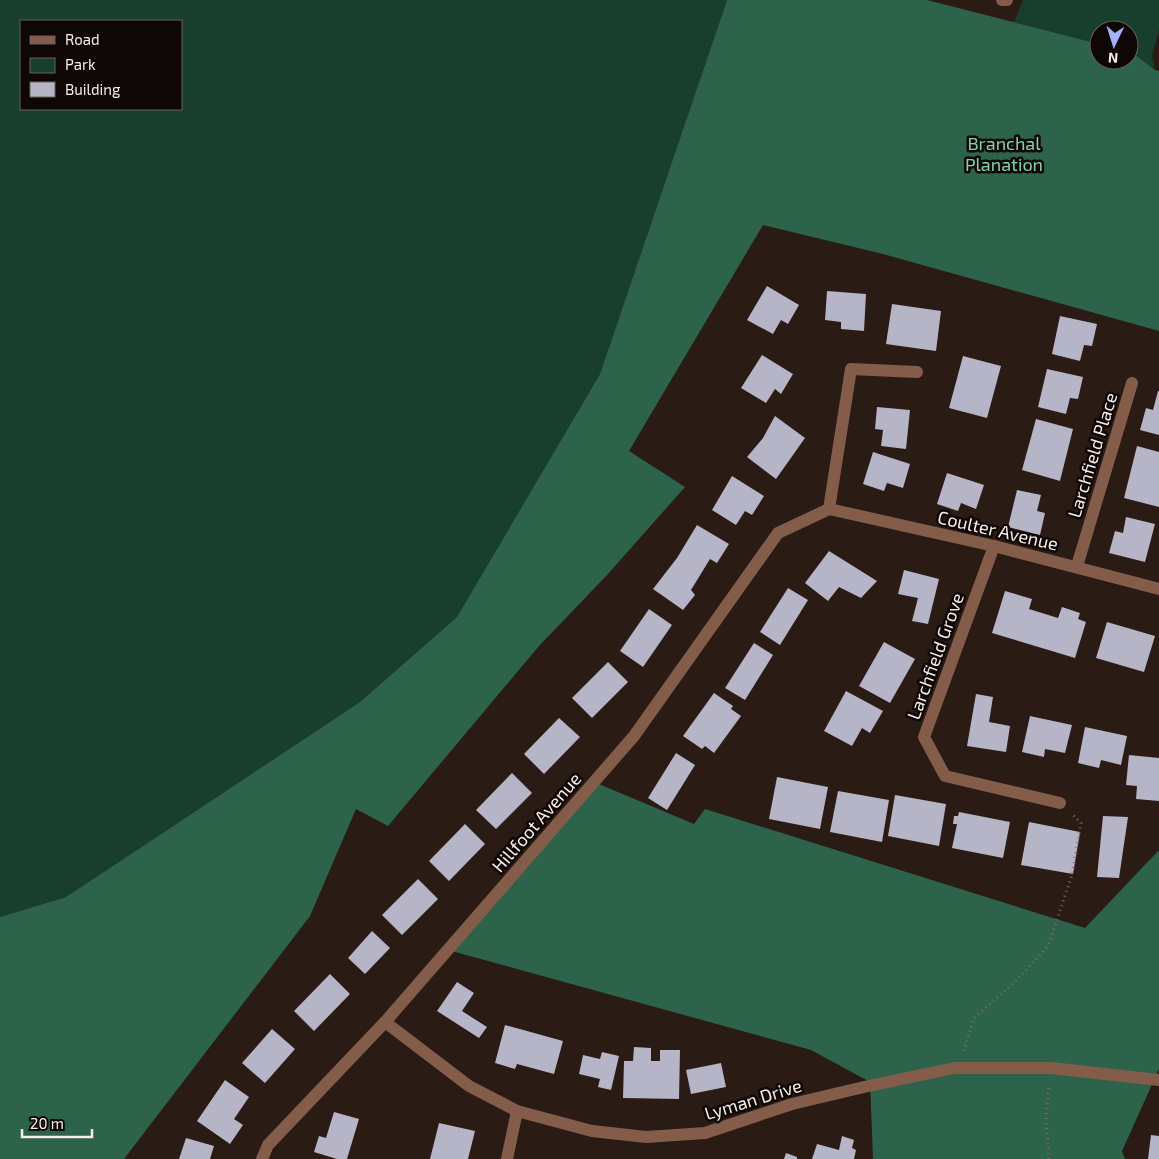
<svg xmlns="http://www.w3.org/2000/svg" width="1159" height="1159" font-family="'Exo 2',sans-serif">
	<rect width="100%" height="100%" fill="#2a1b14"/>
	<!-- green -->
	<g fill="#183e2d" fill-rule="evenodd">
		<path d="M0,0h727l-127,374 -143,243 -97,85 -294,195 -66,20zM21,21h160v88h-160z"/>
		<polygon points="1023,0 1159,0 1159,30 1152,55 1155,70 1129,51 1129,30 1099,30 1099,44 1014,22"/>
	</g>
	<!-- forest -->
	<g fill="#2d634a">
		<polygon points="727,0 927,0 1099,44 1099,60 1129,60 1130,51 1155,70 1159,71 1159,331 883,254 763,225 629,451 685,487 608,574 539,646 388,826 356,809 310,916 124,1159 0,1159 0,917 66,897 360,702 457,617 600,374"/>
		<polygon points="594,782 694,824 705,809 1085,928 1159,850 1159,1069 1122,1151 1125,1159 873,1159 870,1082 811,1050 448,950"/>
	</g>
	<!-- building -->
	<g fill="#b6b4c7">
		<polygon points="767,286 799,305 788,324 781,320 773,334 747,320"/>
		<polygon points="827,291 866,294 864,331 841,329 841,322 825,320"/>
		<polygon points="892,304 941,311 936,351 886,344"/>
		<polygon points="1060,316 1097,324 1092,346 1084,345 1080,361 1052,354"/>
		<polygon points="762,355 793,374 781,394 775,389 766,403 741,388"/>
		<polygon points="963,356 1001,366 987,418 949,408"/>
		<polygon points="1047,369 1083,377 1078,399 1070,398 1066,414 1038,407"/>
		<polygon points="1158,391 1159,391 1159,435 1140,430 1146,408 1153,410"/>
		<polygon points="877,407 910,410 906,449 881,446 883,430 875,429"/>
		<polygon points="775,416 805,438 776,479 747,457 763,438"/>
		<polygon points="1036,419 1073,429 1060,481 1022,470"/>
		<polygon points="1137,446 1159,452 1159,507 1124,498"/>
		<polygon points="873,452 910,464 903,488 887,483 884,491 863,484"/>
		<polygon points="947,473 984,485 976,509 961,503 958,511 937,504"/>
		<polygon points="732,476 764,496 752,515 745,511 736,525 712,510"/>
		<polygon points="1017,490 1041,495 1037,511 1045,513 1040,535 1008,527"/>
		<polygon points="1126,517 1155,524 1145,562 1109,553 1115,531 1123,533"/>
		<polygon points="697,525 729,544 717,563 710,559 691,590 695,595 683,610 653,589 677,558"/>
		<polygon points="829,551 877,581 861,598 839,587 828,601 805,583"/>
		<polygon points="904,570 939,579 928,624 912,621 918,598 898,594"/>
		<polygon points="788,588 808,600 780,645 760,632"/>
		<polygon points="1005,591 1032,599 1029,609 1058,618 1062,607 1080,613 1078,619 1086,622 1075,658 992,633"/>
		<polygon points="649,609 672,625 643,667 620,651"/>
		<polygon points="1107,622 1155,636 1144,672 1096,658"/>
		<polygon points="884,642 915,659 890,703 859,686"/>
		<polygon points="754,643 773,655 745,700 725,688"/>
		<polygon points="608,662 628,682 592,718 572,698"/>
		<polygon points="846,691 883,711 870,733 862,728 852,746 824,731"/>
		<polygon points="714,693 733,706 731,709 741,716 714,753 705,746 702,749 683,736"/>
		<polygon points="976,694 993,697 989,722 1010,726 1006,752 967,746"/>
		<polygon points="1030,716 1072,725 1065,753 1045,749 1044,757 1022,752"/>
		<polygon points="559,718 580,737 544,774 524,754"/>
		<polygon points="1085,727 1127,736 1121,765 1101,760 1099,768 1078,763"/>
		<polygon points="676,753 695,765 667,810 648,798"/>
		<polygon points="1129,755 1159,758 1159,801 1136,799 1137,786 1126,785"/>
		<polygon points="512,773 532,793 496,829 476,810"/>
		<polygon points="777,777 828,787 820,829 769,819"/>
		<polygon points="838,791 889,800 882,842 830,832"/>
		<polygon points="895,795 946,804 939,846 888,836"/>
		<polygon points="959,812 1010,822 1003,858 952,848 957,824 953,824 954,816 958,816"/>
		<polygon points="1103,816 1128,817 1119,878 1097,877"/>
		<polygon points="1029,822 1080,832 1073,874 1021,865"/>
		<polygon points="465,824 485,844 449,881 429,861"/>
		<polygon points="418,879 438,899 402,935 382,915"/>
		<polygon points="372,931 390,948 365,974 348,958"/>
		<polygon points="330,974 350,994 314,1031 294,1011"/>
		<polygon points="457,982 474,993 462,1011 487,1027 479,1038 437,1011"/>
		<polygon points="505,1025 563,1041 554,1074 517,1064 515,1069 495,1063"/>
		<polygon points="272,1029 295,1049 265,1083 242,1063"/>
		<polygon points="634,1047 651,1048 651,1061 660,1061 660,1050 680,1050 679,1099 623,1098 624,1061 633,1061"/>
		<polygon points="602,1052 619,1056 611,1090 598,1087 600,1079 579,1074 583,1055 600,1059"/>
		<polygon points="721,1063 726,1087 691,1094 686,1070"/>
		<polygon points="225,1080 249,1097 234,1119 243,1125 230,1144 197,1121"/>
		<polygon points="334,1112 359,1119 347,1159 337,1159 314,1152 319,1136 326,1138"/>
		<polygon points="439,1123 475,1131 468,1159 430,1159"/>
		<polygon points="1151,1135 1159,1136 1159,1159 1148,1159"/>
		<polygon points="842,1136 854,1140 852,1148 856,1150 854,1159 812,1159 817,1144 839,1150"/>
		<polygon points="186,1138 214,1146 210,1159 179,1159"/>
		<polygon points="786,1153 797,1157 797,1159 784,1159"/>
	</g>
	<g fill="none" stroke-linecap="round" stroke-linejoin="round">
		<!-- path -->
		<g stroke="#796c66" stroke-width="3" stroke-dasharray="1 4" stroke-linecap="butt">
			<polyline points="964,1051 974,1018 1014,983 1048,946 1072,875 1081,823 1072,814"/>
			<polyline points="1049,1159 1046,1118 1049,1085"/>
		</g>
		<!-- lane -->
		<polyline stroke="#845d4a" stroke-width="12" points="1002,0 1007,0"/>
		<!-- street -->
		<g stroke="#845d4a" stroke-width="12">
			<polyline points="829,509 994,546 1159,589"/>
			<polyline points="829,509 851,369 917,372"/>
			<polyline points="994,546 924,737 945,776 1060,803"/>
			<polyline points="1077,566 1132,383"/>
			<polyline points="385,1022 469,1086 517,1111 592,1131 646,1137 705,1133 792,1104 864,1087 954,1068 1051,1068 1159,1080"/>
			<polyline points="262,1159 268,1145 385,1022 634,736 778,533 829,509"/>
			<polyline points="507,1159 517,1111"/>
		</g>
	</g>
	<g text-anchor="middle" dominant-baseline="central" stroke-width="5" stroke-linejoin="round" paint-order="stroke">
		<!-- park labels -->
		<g font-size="18" fill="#80d3aa" stroke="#0e0705">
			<text x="1004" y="143">Branchal<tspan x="1004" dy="21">Planation</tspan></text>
		</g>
		<!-- street labels -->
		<g font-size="18" fill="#f7ede8" stroke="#0e0705">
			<text transform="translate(1092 455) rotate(-73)">Larchfield Place</text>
			<text transform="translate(998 530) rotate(13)">Coulter Avenue</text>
			<text transform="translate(935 656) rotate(-70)">Larchfield Grove</text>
			<text transform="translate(536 822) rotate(-49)">Hillfoot Avenue</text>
			<text transform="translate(753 1099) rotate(-17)">Lyman Drive</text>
		</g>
	</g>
	<!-- legend -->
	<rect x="20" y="20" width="162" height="90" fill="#0e0705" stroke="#6b6360"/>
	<rect x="30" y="36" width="25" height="8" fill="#845d4a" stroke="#6b6360"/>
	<text x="65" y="45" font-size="15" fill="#f7ede8">Road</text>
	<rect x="30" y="58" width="25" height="15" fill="#183e2d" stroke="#6b6360"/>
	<text x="65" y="70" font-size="15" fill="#f7ede8">Park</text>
	<rect x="30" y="82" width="25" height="15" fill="#b6b4c7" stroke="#6b6360"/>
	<text x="65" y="95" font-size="15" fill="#f7ede8">Building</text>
	<!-- north arrow -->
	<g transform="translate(1114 45) rotate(184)"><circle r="24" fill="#0e0705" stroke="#6b6360"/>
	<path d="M0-4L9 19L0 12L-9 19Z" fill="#a3b2fd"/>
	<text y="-8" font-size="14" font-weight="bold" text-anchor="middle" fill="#f7ede8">N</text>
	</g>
	<!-- scale -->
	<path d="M22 1129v8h70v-8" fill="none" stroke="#f7ede8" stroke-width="2.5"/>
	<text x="30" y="1129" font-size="15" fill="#f7ede8" stroke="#0e0705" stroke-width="4" paint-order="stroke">20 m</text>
</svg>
